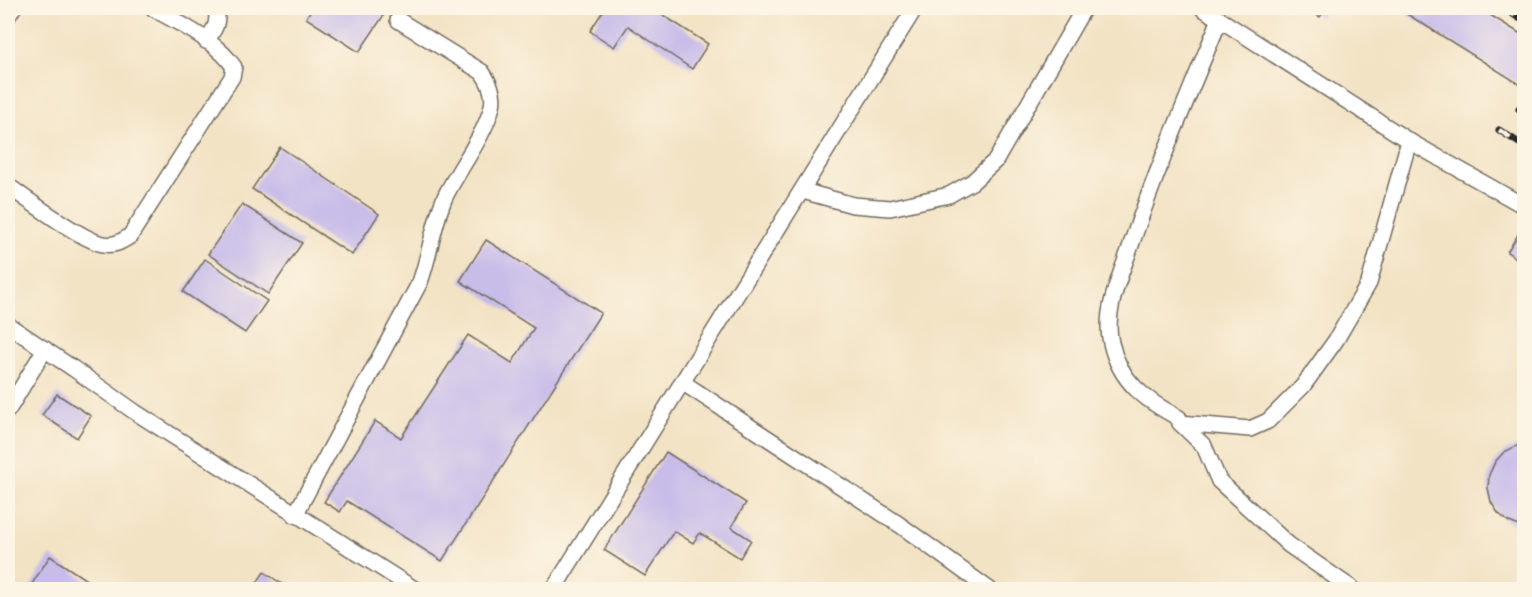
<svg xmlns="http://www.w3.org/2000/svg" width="1532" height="597" font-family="Pangolin,sans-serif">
	<rect width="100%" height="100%" fill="#fcf5e5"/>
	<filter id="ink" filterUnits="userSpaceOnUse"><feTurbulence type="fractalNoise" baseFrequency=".0167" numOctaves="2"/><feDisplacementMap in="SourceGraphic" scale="12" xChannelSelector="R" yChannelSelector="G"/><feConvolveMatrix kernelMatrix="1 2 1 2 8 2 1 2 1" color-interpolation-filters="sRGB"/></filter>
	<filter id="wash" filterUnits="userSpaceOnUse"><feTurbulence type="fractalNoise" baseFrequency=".008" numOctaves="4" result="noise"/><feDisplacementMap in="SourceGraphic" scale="24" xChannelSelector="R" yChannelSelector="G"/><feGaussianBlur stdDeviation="1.35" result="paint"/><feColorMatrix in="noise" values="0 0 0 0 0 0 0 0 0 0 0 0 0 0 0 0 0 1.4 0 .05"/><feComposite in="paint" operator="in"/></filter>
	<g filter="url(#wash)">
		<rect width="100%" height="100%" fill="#f3e3c5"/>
		<g id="blocks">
			<!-- building -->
			<g fill="#c8bce9">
				<polygon points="312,8 379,8 386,12 359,52 306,18"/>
				<polygon points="605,8 652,8 708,44 692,69 628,26 614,47 590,31"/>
				<polygon points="1306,8 1326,8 1320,17"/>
				<polygon points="1405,8 1479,8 1524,36 1524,87 1402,11"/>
				<polygon points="280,147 379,214 352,255 252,189"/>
				<polygon points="242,204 302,243 268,294 208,254"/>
				<polygon points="1521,230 1524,232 1524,263 1507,252"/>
				<polygon points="486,240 601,313 442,561 347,501 340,512 324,502 375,421 401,438 468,335 512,363 534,328 460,281"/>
				<polygon points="205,259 267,301 245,333 183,292"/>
				<polygon points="57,394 91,416 77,438 42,415"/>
				<polygon points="1524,445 1524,527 1522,527 1509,522 1498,513 1491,502 1488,488 1489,475 1495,462 1504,452 1517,446"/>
				<polygon points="666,452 746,503 731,527 751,540 740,558 700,533 693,543 674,531 645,576 604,550"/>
				<polygon points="50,556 91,583 86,590 28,590"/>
				<polygon points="264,572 291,590 252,590"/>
			</g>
		</g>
	</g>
	<g filter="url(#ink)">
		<use href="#blocks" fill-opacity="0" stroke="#716b61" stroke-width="1.5"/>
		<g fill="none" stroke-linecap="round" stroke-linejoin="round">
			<!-- lane casing -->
			<g stroke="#716b61" stroke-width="18">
				<g id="lane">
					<polyline points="1202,8 1409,141 1524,206"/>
					<polyline points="8,16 13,8"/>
					<path d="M1220,19c-31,75 -63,149 -89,226 -10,30 -28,66 -20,98 9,39 34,57 68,75l1,5 24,23 15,35 70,64 65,45"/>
					<path d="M206,41c9,-12 13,-18 10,-33"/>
					<path d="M8,186c19,13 76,56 96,58 10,2 17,-2 26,-8l102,-159 2,-10c-18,-27 -55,-43 -81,-59"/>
					<polyline points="803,191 853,205 890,208 949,195 972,182 996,160 1084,8"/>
					<polyline points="8,325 74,369 135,412 416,590"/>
					<polyline points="682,382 900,525 990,590"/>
					<polyline points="8,410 45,349"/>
					<polyline points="1180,423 1250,429 1268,421 1303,386 1336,340 1369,283 1409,141"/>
					<path d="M295,515l125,-233c10,-27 13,-58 25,-85 13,-28 40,-61 47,-91 3,-13 -3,-24 -10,-34l-84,-52"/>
					<polyline points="553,590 915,8"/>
				</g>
			</g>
			<!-- lane -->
			<use href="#lane" stroke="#fff" stroke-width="15"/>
			<!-- rail casing -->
			<g stroke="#2b2b2b" stroke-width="7">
				<g id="rail">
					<polyline points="1503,8 1524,21"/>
					<polyline points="1519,109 1524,112"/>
					<polyline points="1499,130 1524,146"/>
				</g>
			</g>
			<!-- rail -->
			<use href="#rail" stroke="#fcf5e5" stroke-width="4.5" stroke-dasharray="14" stroke-linecap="butt"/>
		</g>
	</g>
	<!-- margin -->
	<rect width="1532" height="597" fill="none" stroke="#fcf5e5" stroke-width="30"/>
</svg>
